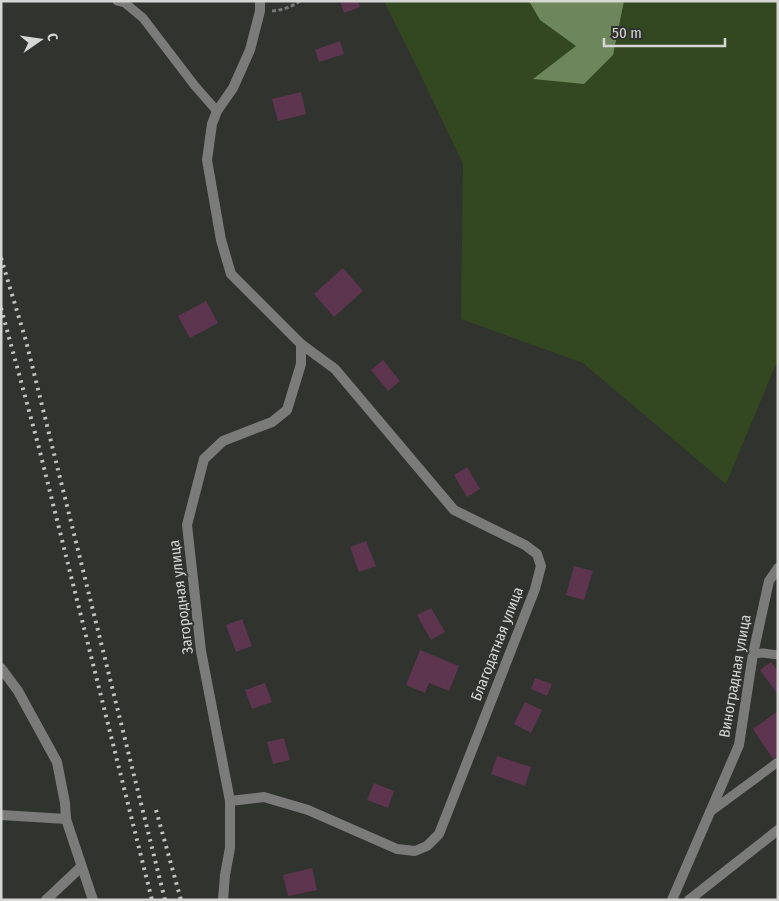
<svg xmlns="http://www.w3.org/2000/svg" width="779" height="901" font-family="'Fira Sans Condensed',sans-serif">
	<rect width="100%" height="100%" fill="#31332f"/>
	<!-- green -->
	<polygon fill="#334821" points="384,1 778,1 778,359 726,484 583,363 461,319 463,164 416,65"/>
	<!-- water -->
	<polygon fill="#6e865c" points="529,1 624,1 613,55 584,84 533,79 576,46 540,20"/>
	<!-- building -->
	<g fill="#5d354f">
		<polygon points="340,1 358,1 360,7 344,13"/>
		<polygon points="340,41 344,54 319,62 315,50"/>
		<polygon points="301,92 306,114 278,121 272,99"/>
		<polygon points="343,268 363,291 334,317 314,294"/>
		<polygon points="206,301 218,323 190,338 178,316"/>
		<polygon points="383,360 400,381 388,391 371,370"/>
		<polygon points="467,467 480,489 467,497 454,475"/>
		<polygon points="366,541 376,566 359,572 350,547"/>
		<polygon points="574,566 593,571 584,600 566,595"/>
		<polygon points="431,608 445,632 431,640 417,615"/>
		<polygon points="242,619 252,646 236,652 226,625"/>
		<polygon points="420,650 459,666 449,691 429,683 425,693 406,685"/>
		<polygon points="771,662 778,672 778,691 776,692 760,670"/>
		<polygon points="535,678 552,684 547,696 531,689"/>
		<polygon points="265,683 272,702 252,709 245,690"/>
		<polygon points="525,702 542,710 531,733 514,724"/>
		<polygon points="778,711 778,755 773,759 753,729"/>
		<polygon points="284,738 290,760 273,764 267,742"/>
		<polygon points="497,756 531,767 525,786 491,774"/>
		<polygon points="374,783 394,791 388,808 367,800"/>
		<polygon points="312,868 317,890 288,896 283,875"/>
	</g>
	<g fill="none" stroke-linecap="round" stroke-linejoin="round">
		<!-- path -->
		<path stroke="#777976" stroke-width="3" stroke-dasharray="4 2.5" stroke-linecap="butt" d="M272,11c11,-1 19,-4 28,-10"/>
		<!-- service -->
		<g stroke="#7b7c7a" stroke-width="9">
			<polyline points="117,1 125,3 143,18 195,86 217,111"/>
			<polyline points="753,654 763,653 778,655"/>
			<polyline points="710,812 778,762"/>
		</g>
		<!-- minor -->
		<g stroke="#7b7c7a" stroke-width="10">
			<polyline points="1,668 18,691 57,762 65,803 66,819 93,900"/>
			<polyline points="230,801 264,797 308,810 397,849 415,851 427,846 439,834 535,589 541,566 537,554 525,545 454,510 335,369 301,344"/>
			<polyline points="1,815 66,819"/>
			<polyline points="46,900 81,867"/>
			<polyline points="223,900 225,875 230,848 230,801 201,651 187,525 204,459 223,441 272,422 287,410 301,364 301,344 231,274 221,240 207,160 212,124 217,111 233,88 250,50 260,11 260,1"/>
			<polyline points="672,900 739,745 753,654 769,581 778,568"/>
			<polyline points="689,900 778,830"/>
		</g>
		<!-- rail -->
		<g stroke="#c3c4c2" stroke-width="4" stroke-dasharray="2.5 5" stroke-linecap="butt">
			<polyline points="1,258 26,341 165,900"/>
			<polyline points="1,308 38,444 152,900"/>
			<polyline points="156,810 181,900"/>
		</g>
	</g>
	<g text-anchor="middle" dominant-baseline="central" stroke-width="4" stroke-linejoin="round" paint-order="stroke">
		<!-- street labels -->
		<g font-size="15" fill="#d6d7d5" stroke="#31332f">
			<text transform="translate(181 597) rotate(-97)">Загородная улица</text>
			<text transform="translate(497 644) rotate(-69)">Благодатная улица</text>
			<text transform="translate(735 676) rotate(-80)">Виноградная улица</text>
		</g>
	</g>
	<!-- border -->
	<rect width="779" height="901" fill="none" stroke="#d6d7d5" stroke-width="5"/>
	<!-- north arrow -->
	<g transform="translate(40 40) rotate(77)" stroke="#31332f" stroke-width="4" paint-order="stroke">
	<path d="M0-4L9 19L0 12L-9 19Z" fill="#d6d7d5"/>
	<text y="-8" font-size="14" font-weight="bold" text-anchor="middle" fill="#d6d7d5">С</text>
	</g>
	<!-- scale -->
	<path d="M604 38v8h121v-8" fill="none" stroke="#d6d7d5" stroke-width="2.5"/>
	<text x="612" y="38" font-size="15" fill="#d6d7d5" stroke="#31332f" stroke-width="4" paint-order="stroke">50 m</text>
</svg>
